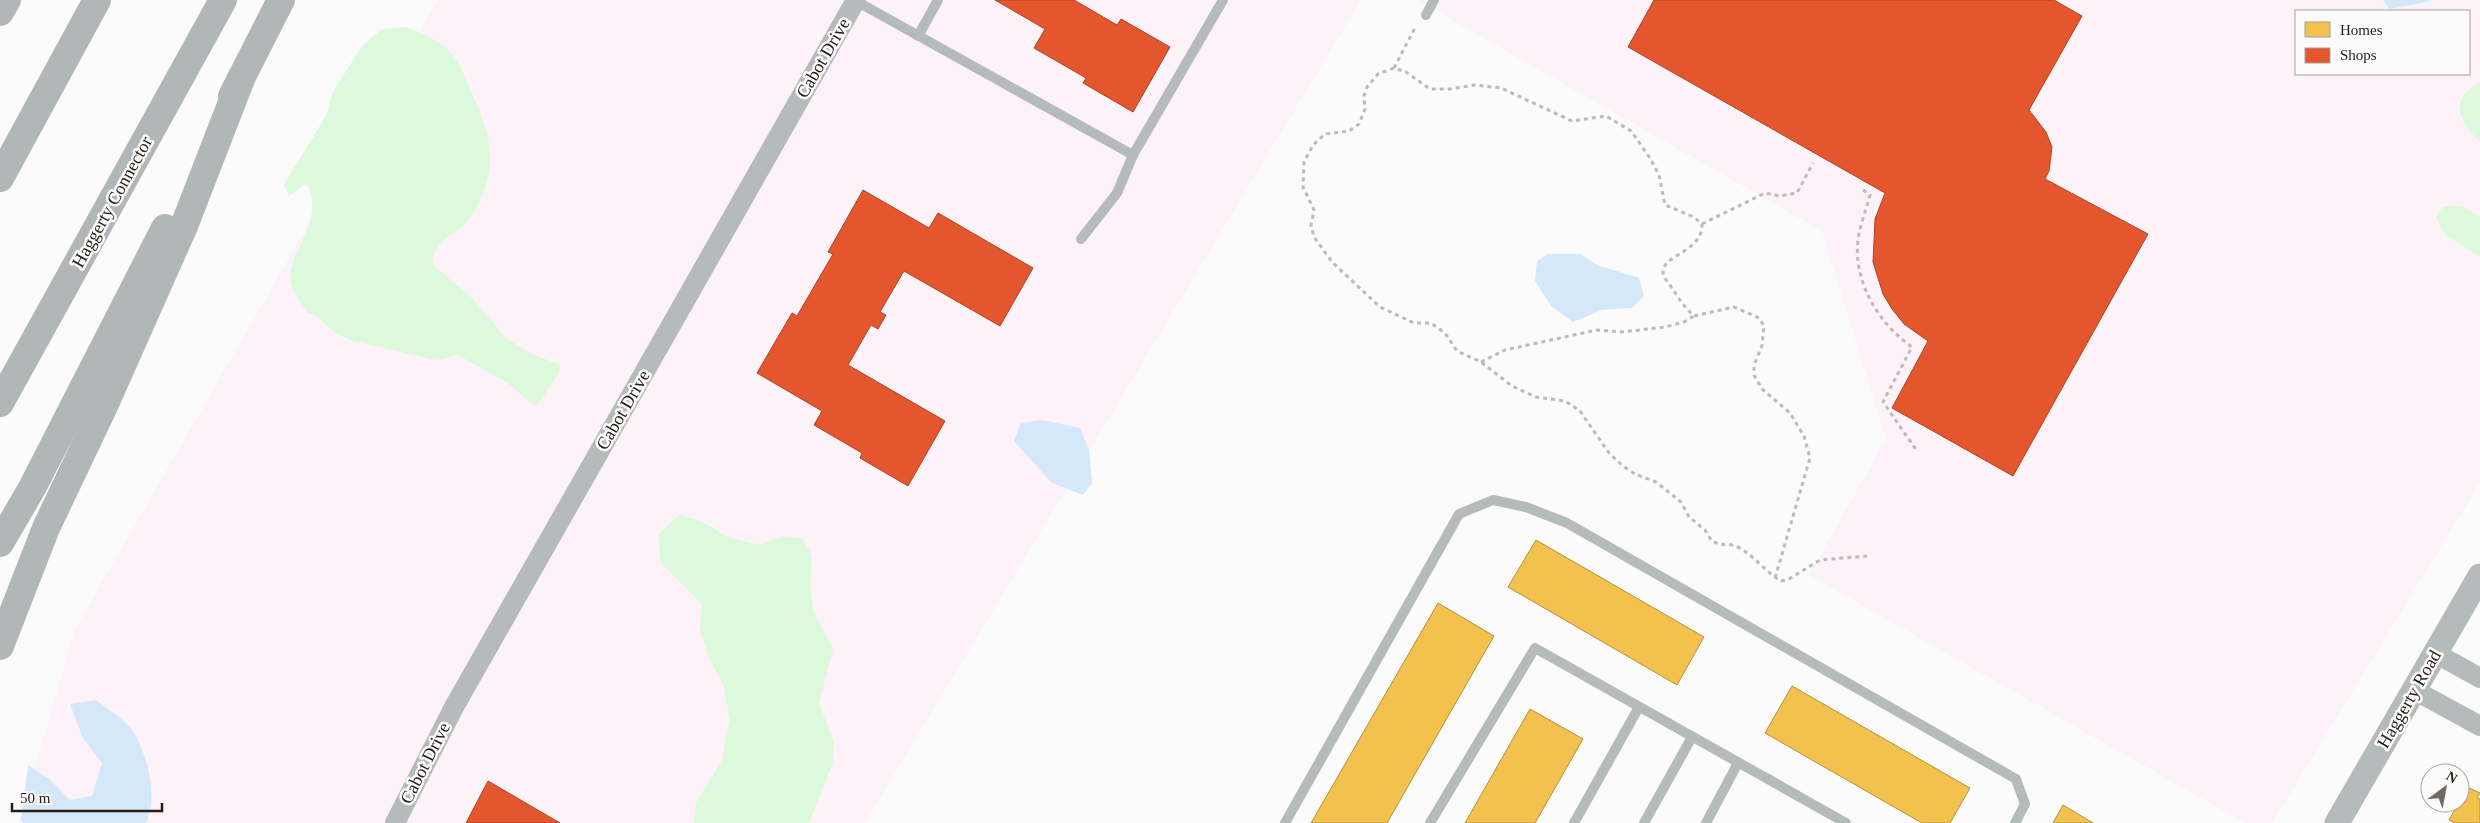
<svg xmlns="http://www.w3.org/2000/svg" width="2480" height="823" font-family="Georgia,serif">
	<rect width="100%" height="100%" fill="#fbfbfb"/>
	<!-- commercial -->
	<g fill="#fdf2f7" fill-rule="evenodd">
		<polygon points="438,0 1361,0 865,823 19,823 75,629"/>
		<path d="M1417,0h1063v483l-208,340h-27l-436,-248 77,-136 -64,-208zM2296,11h173v63h-173z"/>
	</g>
	<!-- green -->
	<g fill="#dcf9dc">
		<path d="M405,27c14,5 29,11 41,21 12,9 17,26 23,39 23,50 32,79 2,130 -7,12 -20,15 -29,25 -4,4 -7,11 -10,16l2,8 39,33 32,38 25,16 30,12 -2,10 -21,30 -7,-2 -22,-20 -50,-28 -21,5 -84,-19 -17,-8 -24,-20h-4c-6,-10 -15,-19 -17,-30 -5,-25 24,-50 21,-82 -1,-7 -1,-13 -7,-17l-16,12 -5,-10 2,-5 40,-65 7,-25 30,-46 19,-16z"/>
		<path d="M2480,82v60c-22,-22 -32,-42 0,-60z"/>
		<polygon points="2443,206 2461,206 2480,217 2480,257 2446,235 2436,218"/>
		<polygon points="680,514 704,523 727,537 759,545 781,536 803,539 812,556 810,588 814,613 833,649 819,703 834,742 833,762 809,823 694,823 696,803 722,760 730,719 723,684 708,656 700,629 702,604 660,562 659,534"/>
	</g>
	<!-- water -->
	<g fill="#d4e8fa">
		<polygon points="2383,0 2429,0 2427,2 2389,9"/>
		<polygon points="1548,254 1581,254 1597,265 1639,278 1644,296 1632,308 1602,310 1573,322 1551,306 1535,281 1537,261"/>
		<polygon points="1042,420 1080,428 1089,450 1092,483 1083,495 1052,483 1014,441 1021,423"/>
		<path d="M96,700c11,9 28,19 36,30 15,22 27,69 14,93h-123l-2,-3 7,-55 20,13 22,22 22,-4 10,-33 -19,-25 -13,-34z"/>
	</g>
	<!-- homes -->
	<g fill="#f2c14e" stroke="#b5903c">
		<polygon points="1536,540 1704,637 1677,685 1508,587"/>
		<polygon points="1438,603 1494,636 1387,823 1311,823"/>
		<polygon points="1792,686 1970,788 1950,823 1922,823 1765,733"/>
		<polygon points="1530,709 1583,739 1535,823 1465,823"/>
		<polygon points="2467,787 2480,793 2477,798 2480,799 2480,823 2455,823 2449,820"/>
		<polygon points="2063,805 2093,823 2053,823"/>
	</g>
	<!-- shops -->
	<g fill="#e4572e" stroke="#ab4526">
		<polygon points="995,0 1074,0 1117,25 1121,19 1170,47 1133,112 1083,83 1086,78 1034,48 1045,29"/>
		<polygon points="1654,0 2054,0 2082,16 2029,110 2046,132 2052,147 2049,171 2045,179 2148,234 2013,476 1892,408 1928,341 1904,324 1892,309 1883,294 1873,262 1875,219 1885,193 1628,47"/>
		<polygon points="863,190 929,228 938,213 1033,268 1000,326 904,271 880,312 886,315 878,329 871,325 848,365 945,421 908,486 860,458 862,453 814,425 822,411 757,373 792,313 797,316 833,254 828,252"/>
		<polygon points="488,781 560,823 466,823"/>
	</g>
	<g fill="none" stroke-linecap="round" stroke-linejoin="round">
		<!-- path -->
		<g stroke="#babbba" stroke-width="3" stroke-dasharray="4 4" stroke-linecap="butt">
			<polyline points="1394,68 1416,26"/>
			<path d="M1863,190l7,5c-4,15 -10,30 -12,45 -5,42 21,84 54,107l-29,55 34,49"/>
			<polyline points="1702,224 1765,193 1780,196 1797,193 1813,163"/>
			<polyline points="1481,362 1505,350 1597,330 1622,332 1665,327 1684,322 1694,316"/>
			<path d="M1775,578l35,-120 -6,-22 -14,-23 -28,-24 -8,-14v-10l8,-19 2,-20 -5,-8 -25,-11 -40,9c-11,-10 -16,-19 -24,-31 -3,-4 -7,-8 -7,-13 -1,-17 40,-20 39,-48l-8,-7 -29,-12 -6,-30 -9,-17 -19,-27 -25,-15 -34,5 -71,-33 -26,-3 -25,4h-20l-24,-17 -12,-4 -16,6 -11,13 -3,9 1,13 -6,15 -10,7 -24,3 -12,11 -9,17 -1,25 11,23 -3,15 3,12 18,25 48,45 34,16h17l14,10 12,18 24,11 31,24 24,11 29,4 15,10 29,42 14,13 12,8 21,8 25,20 8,15 16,13 6,10 9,5c23,-6 41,25 61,36l8,-2 31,-19 47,-4"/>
		</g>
		<!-- service -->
		<g stroke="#b5baba" stroke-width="10">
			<polyline points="854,0 1133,155 1223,0"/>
			<polyline points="1426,15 1434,0"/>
			<polyline points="918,36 938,0"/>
			<polyline points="1081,239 1117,193 1133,155"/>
			<polyline points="1285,823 1459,514 1493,500 1526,507 1567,523 2016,779 2025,804 2015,823"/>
			<polyline points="1430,823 1535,648 1846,823"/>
			<polyline points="1574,823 1639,707"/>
			<polyline points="1644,823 1692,737"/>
			<polyline points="1706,823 1738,763"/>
		</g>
		<!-- minor -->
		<g stroke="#b5baba" stroke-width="20">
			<polyline points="2435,653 2480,678"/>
			<polyline points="2414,690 2480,726"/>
			<polyline points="395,823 454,707 856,0"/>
		</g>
		<!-- tertiary -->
		<polyline stroke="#b5baba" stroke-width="25" points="2337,823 2480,576"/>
		<!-- motorway -->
		<g stroke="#b1b7b6" stroke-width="28">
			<polyline points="0,12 7,0"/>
			<polyline points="232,96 281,0"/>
			<polyline points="0,178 97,0"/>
			<polyline points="0,403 223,0"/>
			<polyline points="0,543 32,488 165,228"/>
			<polyline points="0,646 46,528 104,406 184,226 241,79"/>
		</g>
	</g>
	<g text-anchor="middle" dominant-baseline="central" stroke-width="5" stroke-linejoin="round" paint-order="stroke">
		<!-- street labels -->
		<g font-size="18" fill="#261c13" stroke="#fbfbfb">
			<text transform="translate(823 58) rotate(-60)">Cabot Drive</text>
			<text transform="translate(112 202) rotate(-61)">Haggerty Connector</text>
			<text transform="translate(623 410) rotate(-60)">Cabot Drive</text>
			<text transform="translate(2409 699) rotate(-60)">Haggerty Road</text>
			<text transform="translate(425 763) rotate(-63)">Cabot Drive</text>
		</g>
	</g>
	<!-- legend -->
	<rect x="2295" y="10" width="175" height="65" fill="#fbfbfb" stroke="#a6a29e"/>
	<rect x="2305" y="22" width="25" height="15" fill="#f2c14e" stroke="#a6a29e"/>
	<text x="2340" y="35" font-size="15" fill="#261c13">Homes</text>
	<rect x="2305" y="48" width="25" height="15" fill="#e4572e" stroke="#a6a29e"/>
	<text x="2340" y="60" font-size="15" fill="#261c13">Shops</text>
	<!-- north arrow -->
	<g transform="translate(2445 788) rotate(32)"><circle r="24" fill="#fbfbfb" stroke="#a6a29e"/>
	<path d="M0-4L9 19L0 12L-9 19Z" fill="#716a64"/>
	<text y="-8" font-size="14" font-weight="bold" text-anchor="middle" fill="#261c13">N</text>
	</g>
	<!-- scale -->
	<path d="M12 803v8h150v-8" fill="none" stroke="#261c13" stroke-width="2.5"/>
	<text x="20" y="803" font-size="15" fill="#261c13" stroke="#fbfbfb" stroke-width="4" paint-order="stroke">50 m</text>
</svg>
